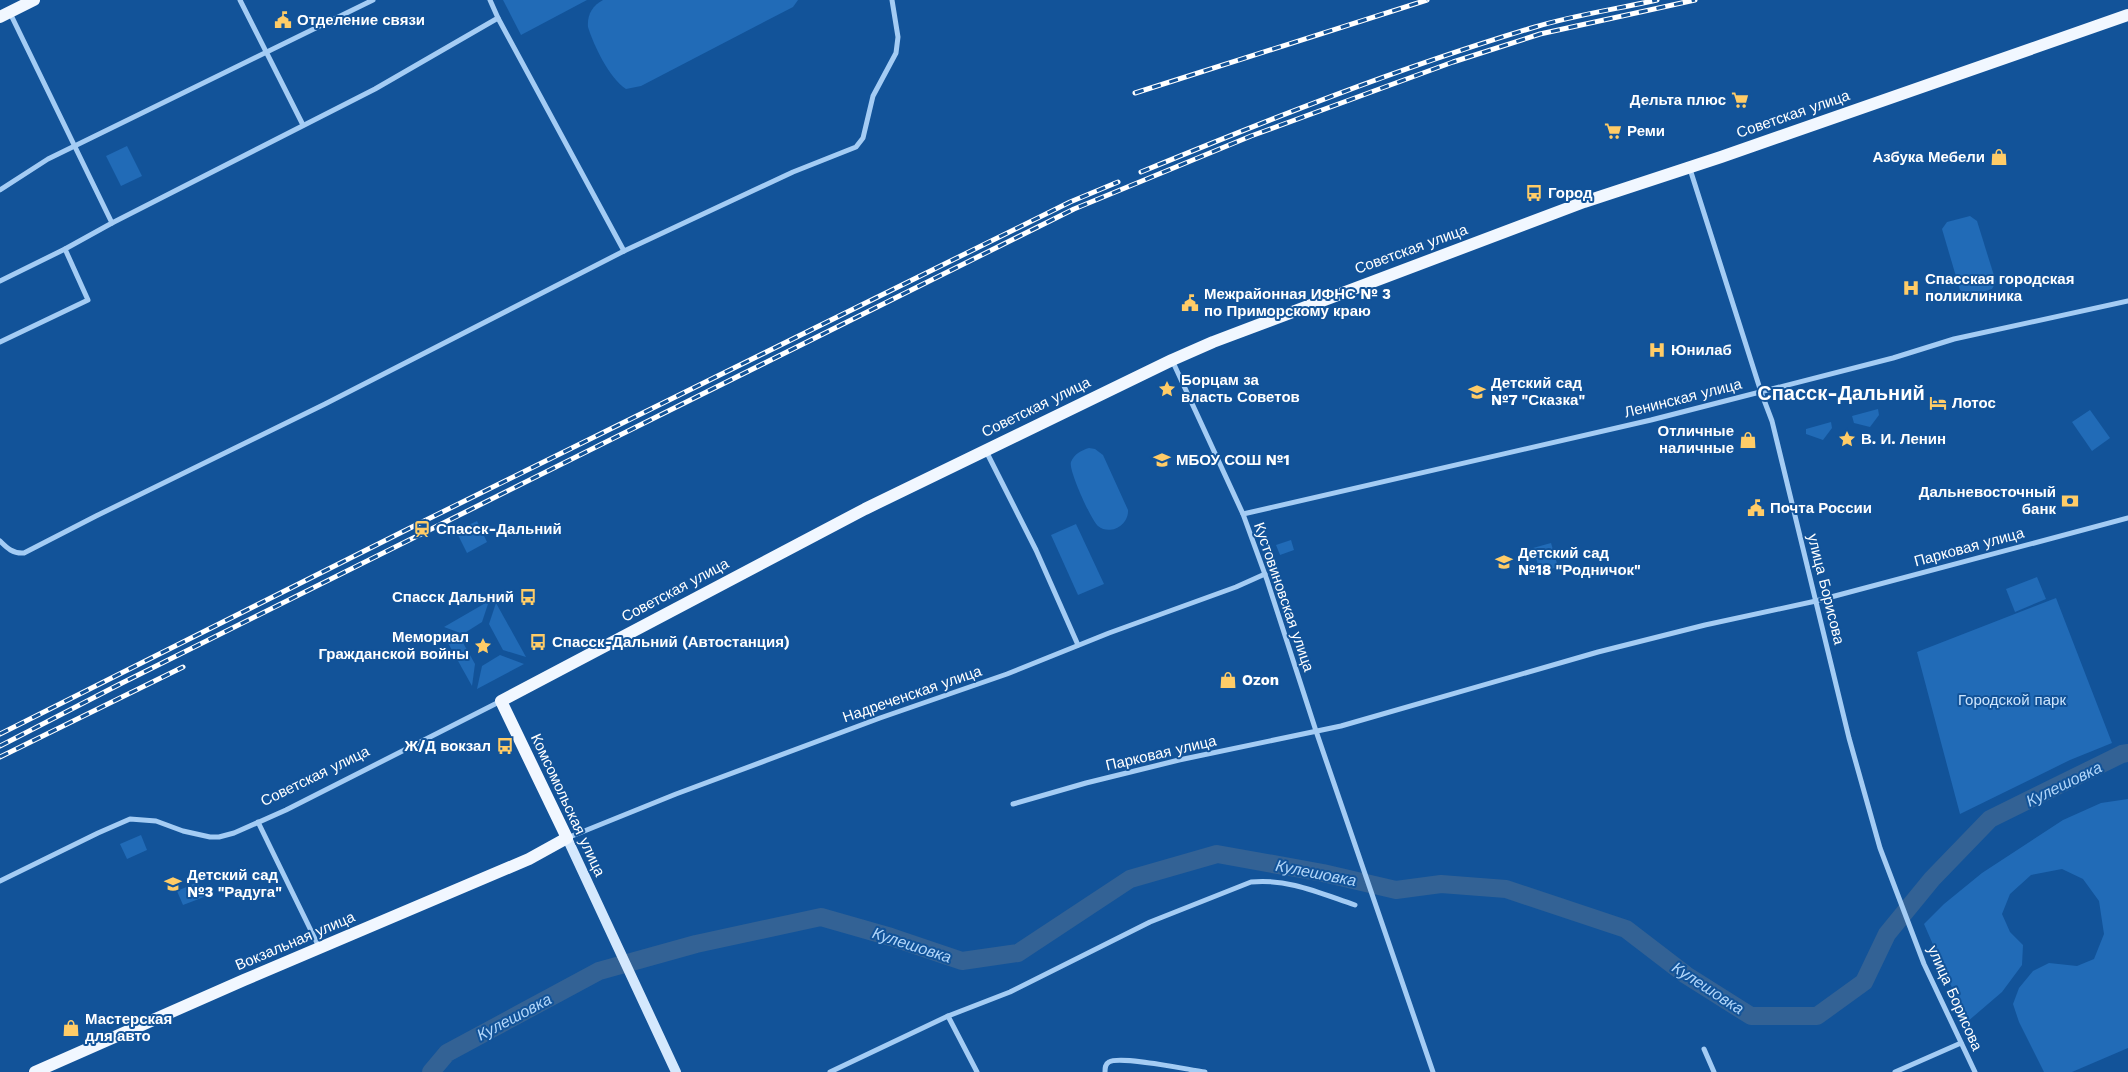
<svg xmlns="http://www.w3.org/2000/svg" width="2128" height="1072" font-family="'Work Sans',sans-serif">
	<rect width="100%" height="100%" fill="#125399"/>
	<!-- green -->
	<g fill="#216bb7">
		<polygon points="503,0 587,0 521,35"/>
		<path d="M603,0h195l-5,7 -152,79 -15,3c-17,-11 -32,-43 -38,-62 -1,-12 4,-21 15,-27z"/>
		<polygon points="127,146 142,176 121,186 106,156"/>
		<polygon points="1970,216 1977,221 1996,282 1992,289 1969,296 1960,290 1942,229 1947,222"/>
		<polygon points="1878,409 1879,415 1870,427 1854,423 1852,416"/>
		<polygon points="2090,410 2110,438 2092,451 2072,422"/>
		<polygon points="1831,422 1832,428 1823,440 1806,434 1806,429"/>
		<path d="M1089,448l6,1 8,6 25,55c1,15 -18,26 -30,16 -7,-6 -30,-57 -27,-64 3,-8 11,-12 18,-14z"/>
		<polygon points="477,521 487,542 467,553 456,531"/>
		<polygon points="1076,524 1104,584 1078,595 1051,535"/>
		<polygon points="1291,540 1294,550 1280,555 1276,545"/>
		<polygon points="1551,543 1558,567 1540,572 1533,548"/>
		<polygon points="2037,577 2046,599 2015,612 2006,589"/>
		<polygon points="2056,598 2112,743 2070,760 1960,814 1917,652"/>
		<polygon points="489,601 482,622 463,634 444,627"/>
		<polygon points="496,603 526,657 503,650 489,624"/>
		<polygon points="443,634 462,641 475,664 472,686"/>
		<polygon points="500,655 524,664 477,689 482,666"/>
		<polygon points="2128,799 2128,1048 2072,1072 2044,1072 2019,1022 2013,1004 2019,988 2033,971 2049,963 2077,966 2094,959 2104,934 2099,901 2083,879 2062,869 2031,875 2010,894 2002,914 2010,932 2023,945 2022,965 2002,992 1967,1022 1924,924 1944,904 1982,873 2063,820 2101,803"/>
		<polygon points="141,835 147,850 127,859 120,844"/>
		<polygon points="198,882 204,897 183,905 177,891"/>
	</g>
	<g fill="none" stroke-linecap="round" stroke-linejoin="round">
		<!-- river -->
		<polyline stroke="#336295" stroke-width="18" points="431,1072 447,1053 599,971 696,944 821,917 891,937 962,961 1018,953 1130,879 1217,854 1323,873 1396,890 1441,884 1506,889 1626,929 1686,975 1751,1016 1817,1016 1864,982 1887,934 1932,879 1990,819 2122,754 2128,753"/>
		<!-- street -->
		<g stroke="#a4ccf4" stroke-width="5">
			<polyline points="240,0 303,125"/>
			<polyline points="498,18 624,251"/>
			<polyline points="1690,169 1761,392 1772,421 1849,738 1880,848 1924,964 1975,1072"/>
			<polyline points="0,190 48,159 373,0"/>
			<polyline points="112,223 375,89 498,18 490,0"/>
			<polyline points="0,281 65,249"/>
			<polyline points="0,342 88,300 65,249 112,223 10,13"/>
			<polyline points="1172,360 1243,514 1267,580 1316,731 1433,1072"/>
			<polyline points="986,451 1036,550 1078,645"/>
			<polyline points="1243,514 1651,420 1893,358 1954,339 2128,301"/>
			<path d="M0,541c7,7 13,13 24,12l72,-37 229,-112 299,-153 169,-79 63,-25 7,-9 10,-42 23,-43 2,-16 -6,-37"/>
			<polyline points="1013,804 1086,783 1179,760 1341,726 1598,652 1705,625 1816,601 2128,518"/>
			<polyline points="258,822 319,947"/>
			<polyline points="567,838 676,794 880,718 1007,674 1109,633 1236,587 1265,574"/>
			<polyline points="0,881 98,833 130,819 156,821 183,831 210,837 219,837 234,833 286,810 501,701"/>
			<polyline points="948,1016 977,1072"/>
			<polyline points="1704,1049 1714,1072"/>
			<path d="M830,1072l118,-56 62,-24 140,-70 101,-40c36,-4 71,12 104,23"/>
			<path d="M1105,1072c0,-4 0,-8 4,-10 11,-7 80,8 96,10"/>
			<polyline points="1895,1072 1961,1043"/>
		</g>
		<!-- secondary -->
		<polyline stroke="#d4e8fd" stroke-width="10" points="567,838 676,1072"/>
		<!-- primary -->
		<g stroke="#f1f7ff" stroke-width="12">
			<polyline points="0,17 34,0"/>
			<polyline points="35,1072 244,980 529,859 567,838 501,701 865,509 1172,360 1213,342 1584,202 1721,157 2128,15"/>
		</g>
		<!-- rail casing -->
		<g stroke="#fff" stroke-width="5">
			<g id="rail">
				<polyline points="1135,93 1427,0"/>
				<path d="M1141,172c129,-53 260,-105 394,-145 40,-12 82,-18 122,-27"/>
				<polyline points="0,734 420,523 1070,202 1118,182"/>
				<polyline points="0,746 122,683 1074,209 1251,136 1453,62 1540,34 1695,0"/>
				<polyline points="0,757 183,667"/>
			</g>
		</g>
		<!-- rail -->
		<use href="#rail" stroke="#125399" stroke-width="3" stroke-dasharray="9" stroke-linecap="butt"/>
	</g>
	<!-- icons -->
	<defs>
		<g id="civic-bare" transform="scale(1.35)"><path d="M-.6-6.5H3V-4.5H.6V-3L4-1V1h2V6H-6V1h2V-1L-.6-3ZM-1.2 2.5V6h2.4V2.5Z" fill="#ffcc67" stroke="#125399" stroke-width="2.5" paint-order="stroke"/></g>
		<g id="supermarket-bare" transform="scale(1.35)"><path d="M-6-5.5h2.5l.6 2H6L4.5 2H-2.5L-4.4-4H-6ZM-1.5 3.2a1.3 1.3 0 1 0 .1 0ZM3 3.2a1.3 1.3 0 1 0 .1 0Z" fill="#ffcc67" stroke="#125399" stroke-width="2.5" paint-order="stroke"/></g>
		<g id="shop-bare" transform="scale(1.35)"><path d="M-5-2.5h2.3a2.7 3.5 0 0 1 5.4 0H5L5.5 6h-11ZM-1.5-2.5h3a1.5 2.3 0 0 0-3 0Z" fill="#ffcc67" stroke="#125399" stroke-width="2.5" paint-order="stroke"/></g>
		<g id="bus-bare" transform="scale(1.35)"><path d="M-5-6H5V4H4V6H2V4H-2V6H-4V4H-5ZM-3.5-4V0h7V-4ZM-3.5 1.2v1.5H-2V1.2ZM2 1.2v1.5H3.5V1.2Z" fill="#ffcc67" stroke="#125399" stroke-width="2.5" paint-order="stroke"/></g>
		<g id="hospital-bare" transform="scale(1.35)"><path d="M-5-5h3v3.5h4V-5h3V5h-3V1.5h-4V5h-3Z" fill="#ffcc67" stroke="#125399" stroke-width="2.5" paint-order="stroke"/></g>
		<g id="sight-bare" transform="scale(1.35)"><path d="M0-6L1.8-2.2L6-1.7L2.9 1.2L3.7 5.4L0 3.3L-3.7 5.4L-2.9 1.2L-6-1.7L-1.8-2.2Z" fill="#ffcc67" stroke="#125399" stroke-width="2.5" paint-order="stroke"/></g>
		<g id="school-bare" transform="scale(1.35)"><path d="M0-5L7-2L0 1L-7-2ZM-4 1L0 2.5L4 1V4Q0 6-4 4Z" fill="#ffcc67" stroke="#125399" stroke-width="2.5" paint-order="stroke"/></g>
		<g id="hotel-bare" transform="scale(1.35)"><path d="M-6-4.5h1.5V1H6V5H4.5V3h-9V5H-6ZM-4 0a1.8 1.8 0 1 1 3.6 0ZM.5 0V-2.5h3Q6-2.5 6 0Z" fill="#ffcc67" stroke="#125399" stroke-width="2.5" paint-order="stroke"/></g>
		<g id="bank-bare" transform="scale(1.35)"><path d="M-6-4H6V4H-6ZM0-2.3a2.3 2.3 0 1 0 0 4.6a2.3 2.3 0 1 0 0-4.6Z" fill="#ffcc67" stroke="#125399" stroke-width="2.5" paint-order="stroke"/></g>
		<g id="station-bare" transform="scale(1.35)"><path d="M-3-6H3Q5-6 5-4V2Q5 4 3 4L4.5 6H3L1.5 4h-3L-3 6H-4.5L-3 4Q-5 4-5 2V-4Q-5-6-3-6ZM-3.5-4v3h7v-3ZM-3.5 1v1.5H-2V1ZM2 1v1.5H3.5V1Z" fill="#ffcc67" stroke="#125399" stroke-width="2.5" paint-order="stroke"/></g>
	</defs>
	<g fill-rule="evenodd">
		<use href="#civic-bare" x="283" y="20"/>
		<use href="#supermarket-bare" x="1740" y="100"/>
		<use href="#supermarket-bare" x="1613" y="131"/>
		<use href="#shop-bare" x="1999" y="157"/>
		<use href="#bus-bare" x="1534" y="193"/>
		<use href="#hospital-bare" x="1911" y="288"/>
		<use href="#civic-bare" x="1190" y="303"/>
		<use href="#hospital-bare" x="1657" y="350"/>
		<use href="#sight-bare" x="1167" y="389"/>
		<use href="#school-bare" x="1477" y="392"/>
		<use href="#hotel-bare" x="1938" y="403"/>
		<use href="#sight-bare" x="1847" y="439"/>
		<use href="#shop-bare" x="1748" y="440"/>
		<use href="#school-bare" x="1162" y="460"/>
		<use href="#bank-bare" x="2070" y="501"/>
		<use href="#civic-bare" x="1756" y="508"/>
		<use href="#station-bare" x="422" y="529"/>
		<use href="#school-bare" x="1504" y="562"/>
		<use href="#bus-bare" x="528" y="597"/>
		<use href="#bus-bare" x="538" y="642"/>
		<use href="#sight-bare" x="483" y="646"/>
		<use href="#shop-bare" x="1228" y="680"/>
		<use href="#bus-bare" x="505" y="746"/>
		<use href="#school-bare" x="173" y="884"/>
		<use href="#shop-bare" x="71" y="1028"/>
	</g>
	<g text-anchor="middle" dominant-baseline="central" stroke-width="4" stroke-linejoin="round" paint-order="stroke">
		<!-- poi labels -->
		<g font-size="15" font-weight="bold" fill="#fff" stroke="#125399" text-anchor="start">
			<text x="297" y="20">Отделение связи</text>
			<text x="1726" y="100" text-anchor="end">Дельта плюс</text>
			<text x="1627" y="131">Реми</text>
			<text x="1985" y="157" text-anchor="end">Азбука Мебели</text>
			<text x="1548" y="193">Город</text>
			<text x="1925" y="279">Спасская городская<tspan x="1925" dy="17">поликлиника</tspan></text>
			<text x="1204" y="294">Межрайонная ИФНС № 3<tspan x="1204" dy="17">по Приморскому краю</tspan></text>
			<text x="1671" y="350">Юнилаб</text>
			<text x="1181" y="380">Борцам за<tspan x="1181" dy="17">власть Советов</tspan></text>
			<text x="1491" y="383">Детский сад<tspan x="1491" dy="17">№7 "Сказка"</tspan></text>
			<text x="1952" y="403">Лотос</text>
			<text x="1734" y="431" text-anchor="end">Отличные<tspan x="1734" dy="17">наличные</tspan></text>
			<text x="1861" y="439">В. И. Ленин</text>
			<text x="1176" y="460">МБОУ СОШ №1</text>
			<text x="2056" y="492" text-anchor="end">Дальневосточный<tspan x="2056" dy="17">банк</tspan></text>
			<text x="1770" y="508">Почта России</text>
			<text x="436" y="529">Спасск-Дальний</text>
			<text x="1518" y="553">Детский сад<tspan x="1518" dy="17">№18 "Родничок"</tspan></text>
			<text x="514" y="597" text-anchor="end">Спасск Дальний</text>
			<text x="469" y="637" text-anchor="end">Мемориал<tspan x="469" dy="17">Гражданской войны</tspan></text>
			<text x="552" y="642">Спасск-Дальний (Автостанция)</text>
			<text x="1242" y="680">Ozon</text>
			<text x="491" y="746" text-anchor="end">Ж/Д вокзал</text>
			<text x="187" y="875">Детский сад<tspan x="187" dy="17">№3 "Радуга"</tspan></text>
			<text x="85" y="1019">Мастерская<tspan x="85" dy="17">для авто</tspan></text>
		</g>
		<!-- street labels -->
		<g font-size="15" fill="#fff" stroke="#125399">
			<text transform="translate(1793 114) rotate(-19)">Советская улица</text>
			<text transform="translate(1411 249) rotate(-20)">Советская улица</text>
			<text transform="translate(1683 398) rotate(-14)">Ленинская улица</text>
			<text transform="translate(1036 407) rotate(-26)">Советская улица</text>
			<text transform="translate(1969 547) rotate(-15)">Парковая улица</text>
			<text transform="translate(1826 589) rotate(76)">улица Борисова</text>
			<text transform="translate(675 590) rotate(-28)">Советская улица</text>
			<text transform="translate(1284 597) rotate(71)">Кустовиновская улица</text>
			<text transform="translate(912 694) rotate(-19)">Надреченская улица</text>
			<text transform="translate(1161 753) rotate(-13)">Парковая улица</text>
			<text transform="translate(315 776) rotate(-26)">Советская улица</text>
			<text transform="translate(568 805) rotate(65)">Комсомольская улица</text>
			<text transform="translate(295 941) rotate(-23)">Вокзальная улица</text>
			<text transform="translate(1955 998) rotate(66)">улица Борисова</text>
		</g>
		<!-- park labels -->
		<g font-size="15" fill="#cde5fd" stroke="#125399">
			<text x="2012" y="700">Городской парк</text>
		</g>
		<!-- water labels -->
		<g font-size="16" font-style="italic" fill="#b1d6fa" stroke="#125399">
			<text transform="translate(2064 784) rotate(-26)">Кулешовка</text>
			<text transform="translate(1316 873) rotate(11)">Кулешовка</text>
			<text transform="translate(912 945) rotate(18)">Кулешовка</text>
			<text transform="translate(1708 988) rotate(33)">Кулешовка</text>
			<text transform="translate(514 1017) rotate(-28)">Кулешовка</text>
		</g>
		<!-- district labels -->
		<g font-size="20" font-weight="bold" fill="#fff" stroke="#125399">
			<text x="1841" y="393">Спасск-Дальний</text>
		</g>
	</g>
</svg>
